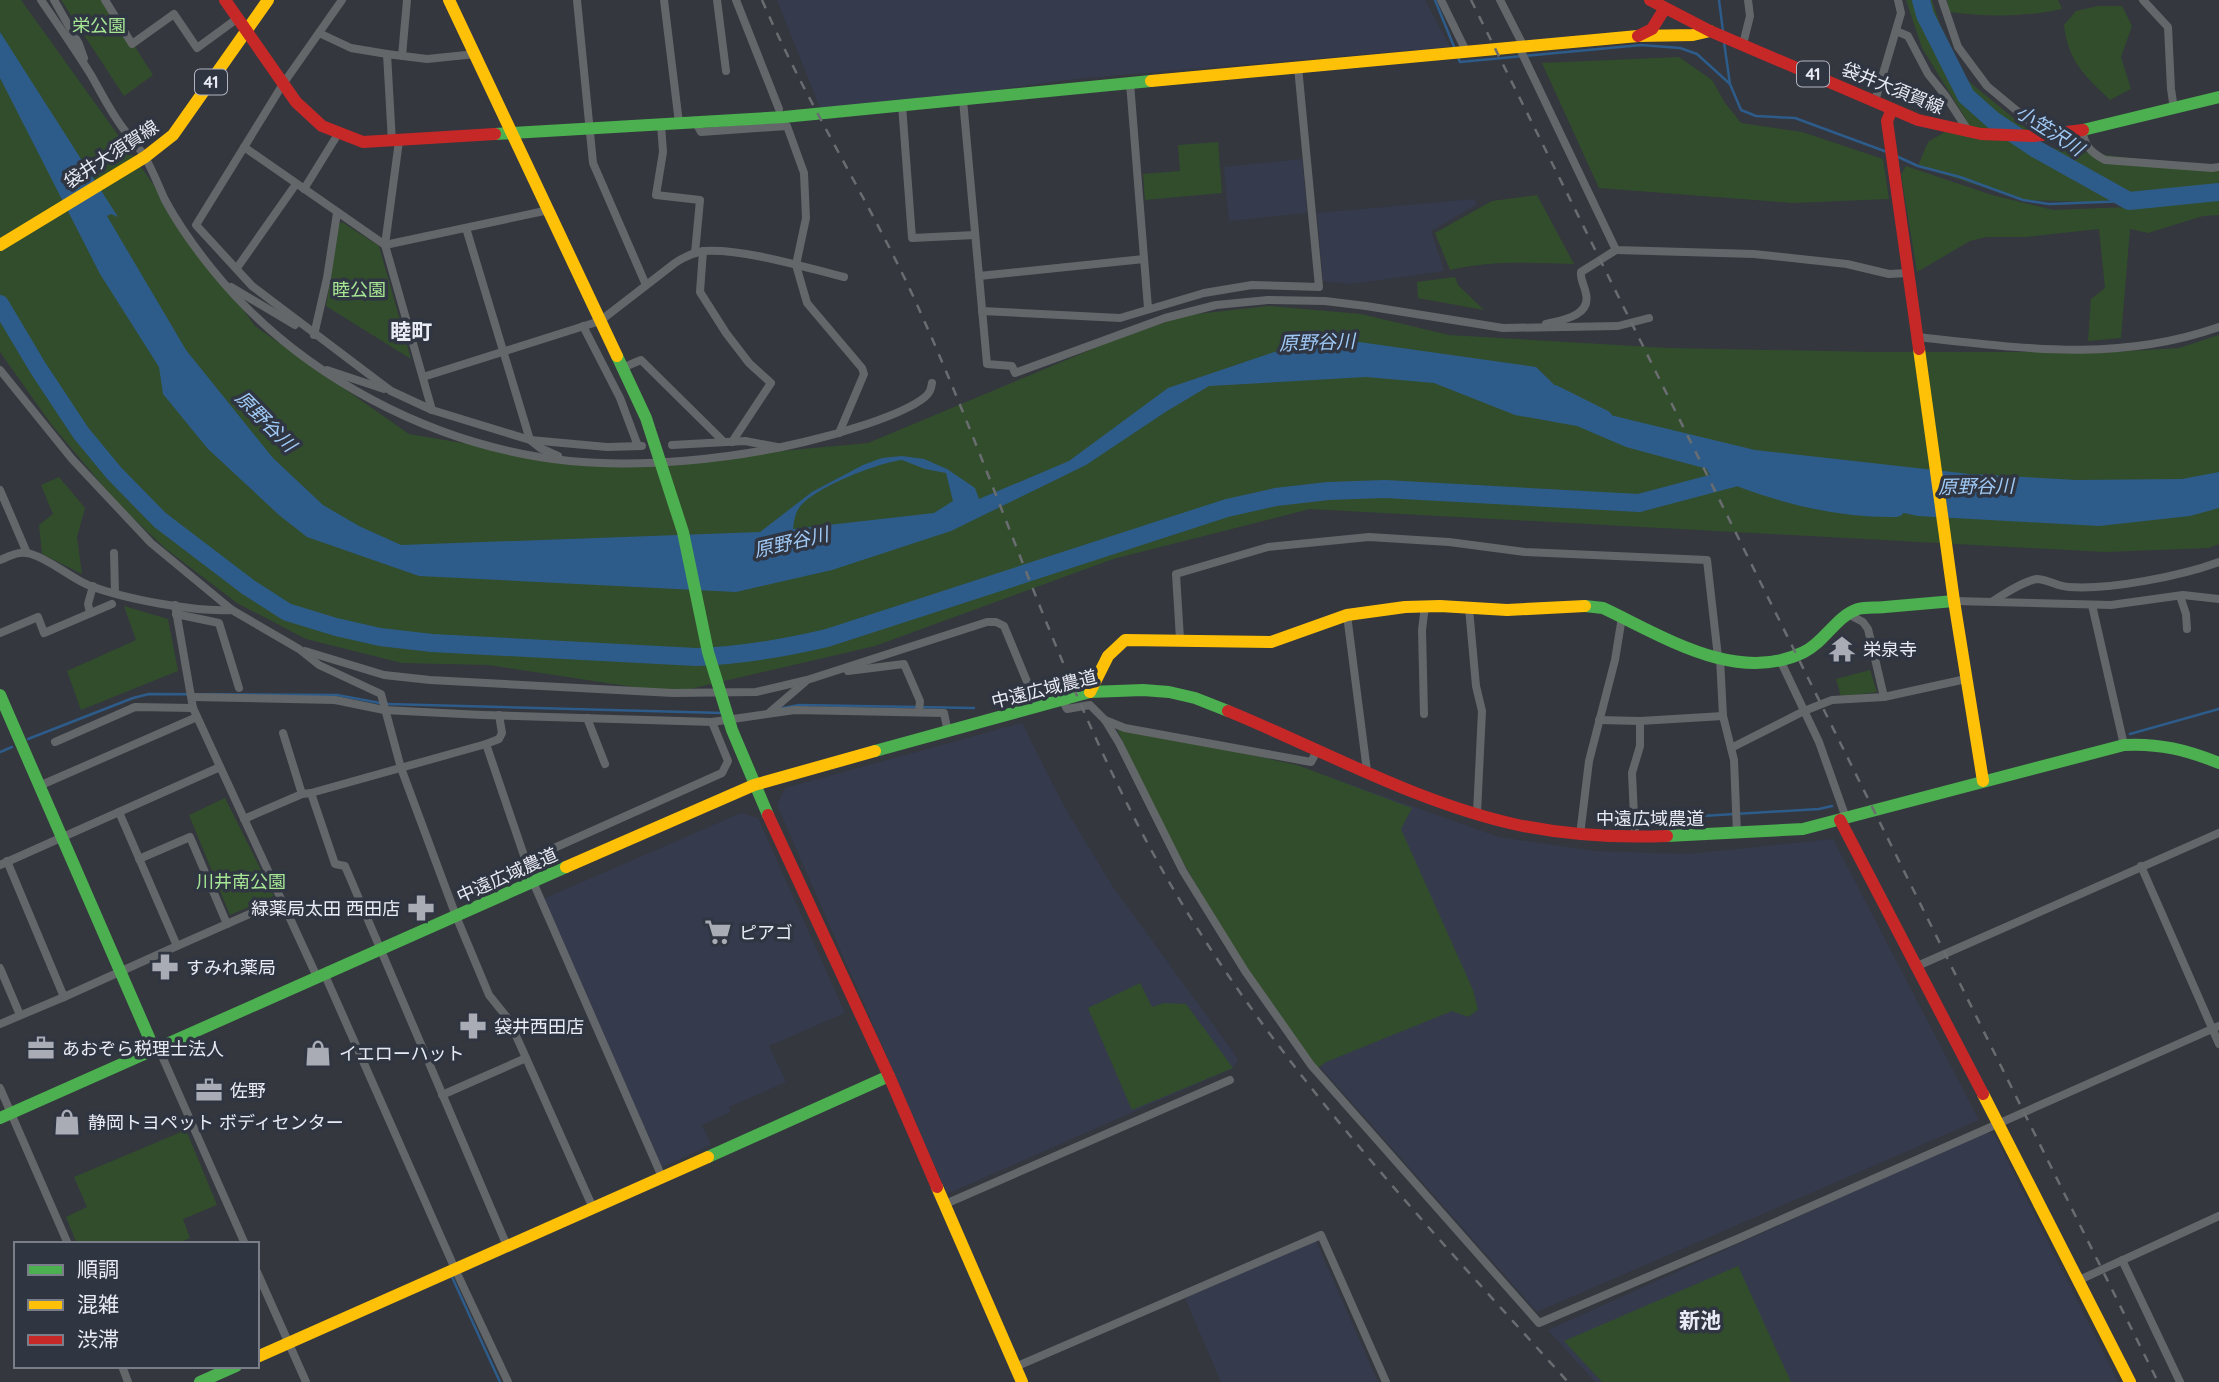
<svg xmlns="http://www.w3.org/2000/svg" width="2219" height="1382" font-family="Quicksand,'Noto Sans JP',sans-serif">
	<rect width="100%" height="100%" fill="#34373e"/>
	<!-- built -->
	<g fill="#353a4d">
		<polygon points="777,0 1425,0 1450,47 1075,79 822,113"/>
		<polygon points="1302,159 1307,213 1229,221 1224,167"/>
		<polygon points="1475,199 1476,205 1431,231 1444,271 1351,284 1323,281 1317,213"/>
		<polygon points="1022,723 1065,808 1113,887 1238,1059 1233,1068 947,1194 777,805 785,788"/>
		<polygon points="1121,738 1324,775 1499,837 1595,851 1687,854 1833,839 1979,1120 1537,1312 1299,1043 1141,785"/>
		<polygon points="741,813 758,818 845,1013 769,1046 786,1082 729,1107 731,1112 702,1125 711,1145 662,1167 543,899"/>
		<polygon points="1986,1132 1994,1134 2118,1382 1595,1382 1548,1330"/>
		<polygon points="1316,1241 1378,1382 1221,1382 1185,1298"/>
	</g>
	<!-- green -->
	<g fill="#324d2c">
		<polygon points="0,0 21,0 255,326 409,434 605,467 868,443 1114,340 1187,315 1269,306 1361,314 1449,335 1668,348 1877,352 2112,352 2179,348 2219,335 2219,544 2209,548 2105,552 1310,509 1113,559 875,646 673,693 488,665 402,663 306,639 237,603 166,549 119,505 51,424 0,352"/>
		<polygon points="61,0 105,0 153,75 124,96"/>
		<polygon points="1906,0 1932,0 1939,22 1967,80 2050,148 2219,169 2219,188 2194,193 2090,202 2023,200 1918,166 1928,142 1966,119 1922,48"/>
		<path d="M1947,0h111l4,9c-37,8 -75,8 -113,3z"/>
		<path d="M2098,6h24l10,20 -11,31 10,32 -21,11c-25,-24 -42,-39 -46,-75l12,-14z"/>
		<polygon points="1679,57 1712,80 1725,103 1741,123 1802,132 1883,159 1889,199 1793,203 1599,188 1542,63"/>
		<polygon points="1218,142 1222,193 1145,200 1143,174 1180,171 1178,145"/>
		<polygon points="1906,166 1992,195 2053,210 2153,206 2203,201 2219,197 2219,215 2203,216 2148,233 2130,229 2121,338 2088,341 2091,299 2105,288 2099,229 2026,237 1987,237 1970,241 1917,272 1901,175"/>
		<path d="M1537,195l37,69c-42,-1 -83,-4 -124,6l-15,-37 57,-32z"/>
		<polygon points="342,222 379,246 411,359 326,306 339,224"/>
		<polygon points="1455,277 1458,285 1484,310 1418,298 1417,282"/>
		<polygon points="59,477 85,508 77,537 82,574 42,554 39,525 53,514 41,485"/>
		<polygon points="124,606 168,619 178,671 81,710 67,671 136,640"/>
		<polygon points="1870,670 1877,692 1841,697 1836,679"/>
		<polygon points="1125,728 1297,765 1412,808 1401,829 1473,990 1478,1010 1468,1017 1452,1011 1326,1062 1315,1070 1248,975 1157,817 1117,729"/>
		<polygon points="225,798 274,896 230,915 189,815"/>
		<polygon points="1140,983 1152,1007 1164,1003 1186,1004 1233,1068 1132,1110 1088,1008"/>
		<polygon points="186,1130 217,1205 183,1219 190,1238 177,1244 77,1244 66,1217 87,1207 74,1177"/>
		<polygon points="1738,1266 1791,1382 1602,1382 1564,1341"/>
	</g>
	<!-- water -->
	<path fill="#2e5c8a" fill-rule="evenodd" d="M0,32l118,185 -7,-3 -4,2 79,134 87,108 50,47 36,21 42,19 359,-13 52,-40 51,-27 19,-7 20,-2 22,3 23,10 28,19 4,11 90,-38 99,-73 136,-46 48,-1 184,26 41,40 178,43 215,24 106,6 106,-1 37,-7v36l-29,8 -91,10 -181,-10 -181,-39 -111,-30 -49,-21 -62,-11 -81,-32 -68,-6 -157,9 -42,25 -81,54 -135,66 -119,39 -96,22 -317,-16 -112,-39 -28,-22 -71,-66 -45,-55 -4,-27 -59,-93 -100,-196zM902,460l23,9 21,4 7,28 -19,12 -141,16c1,-7 2,-16 6,-21 14,-20 78,-45 103,-48z"/>
	<g fill="none" stroke-linecap="round" stroke-linejoin="round">
		<!-- stream -->
		<g stroke="#2e5c8a" stroke-width="2.5">
			<polyline points="1435,0 1455,49"/>
			<polyline points="1719,0 1723,31"/>
			<polyline points="1724,42 1730,84 1741,110 1756,116 1795,118 1887,152"/>
			<polyline points="1457,55 1460,62 1641,45 1680,48 1697,54 1730,84"/>
			<polyline points="1896,156 1918,166 1960,177 2023,200 2049,204 2129,201"/>
			<polyline points="386,704 722,713"/>
			<polyline points="778,709 799,705 974,708"/>
			<polyline points="2130,734 2219,709"/>
			<polyline points="28,739 133,698 149,694 337,695 380,703"/>
			<polyline points="0,752 12,747"/>
			<polyline points="1636,820 1819,809 1832,806"/>
			<polyline points="452,1277 500,1382"/>
		</g>
		<!-- river -->
		<g stroke="#2e5c8a" stroke-width="18">
			<polyline points="1921,0 1925,15 1966,96 1993,120 2036,149 2129,201 2219,192"/>
			<path d="M0,304l38,64 43,65 33,40 46,47 88,67 39,25 49,15 44,10 52,6 264,14c46,-1 88,-9 131,-19l400,-130 49,-11 52,-6 57,-2 254,14 98,-26"/>
			<polyline points="1554,394 1604,419"/>
			<path d="M1716,468c56,24 119,41 180,40"/>
		</g>
		<!-- street -->
		<g stroke="#646769" stroke-width="8">
			<path d="M41,0c17,25 34,49 50,75 11,19 21,40 35,57 5,8 12,14 17,22 9,14 15,31 22,46 13,24 30,48 47,69 86,107 222,178 358,192 73,7 163,-2 234,-19 30,-7 98,-26 121,-45 5,-4 6,-8 7,-14"/>
			<polyline points="54,0 79,44 84,58"/>
			<polyline points="105,0 132,44 174,14 197,48 238,18"/>
			<polyline points="342,0 283,84 196,225 252,286 391,391 432,410 530,440 607,447 642,446"/>
			<polyline points="577,0 593,163 646,285"/>
			<polyline points="664,0 679,123"/>
			<polyline points="717,0 726,71"/>
			<polyline points="736,0 779,109"/>
			<polyline points="1441,0 1466,51"/>
			<polyline points="1500,0 1524,47"/>
			<polyline points="1942,0 1958,47 1987,86 2046,135"/>
			<polyline points="2143,0 2168,27 2171,89 2174,109"/>
			<polyline points="1896,31 1908,36 1928,74 1945,95 1969,132"/>
			<polyline points="319,33 351,48 387,54 427,59 476,54"/>
			<polyline points="1743,44 1750,16 1748,0"/>
			<polyline points="1519,47 1616,250 1754,254 1847,264 1889,274 1908,273"/>
			<polyline points="387,54 392,142"/>
			<polyline points="402,56 407,0"/>
			<polyline points="1130,83 1148,308"/>
			<polyline points="963,100 987,364 1012,366 1015,373 1165,318 1216,305 1268,300 1325,301 1366,306 1503,328 1618,326 1649,318"/>
			<polyline points="1875,101 1901,13 1898,0"/>
			<polyline points="902,105 912,238 975,235"/>
			<polyline points="696,123 701,132 787,126 804,173 806,218 796,265 807,303 862,368 864,374 839,433"/>
			<polyline points="661,124 663,152 656,195 700,200 695,253"/>
			<path d="M2082,130c3,16 8,22 23,30l107,8 7,-1"/>
			<polyline points="399,141 385,245 432,410"/>
			<polyline points="244,147 385,245 549,210"/>
			<polyline points="304,189 338,134"/>
			<polyline points="466,228 530,440 540,448 558,456"/>
			<polyline points="703,251 700,292 726,333 749,363 771,383 732,442"/>
			<polyline points="237,268 296,184"/>
			<polyline points="979,276 1144,259"/>
			<polyline points="231,287 295,325"/>
			<polyline points="982,311 1120,318 1204,293 1252,285 1319,287 1298,67"/>
			<path d="M1546,324c16,-4 45,-8 40,-30 -1,-8 -6,-14 -5,-22l35,-22"/>
			<polyline points="583,326 620,398 638,446"/>
			<polyline points="314,335 327,278 337,213"/>
			<path d="M1917,337c104,11 199,26 302,-10"/>
			<polyline points="622,368 641,360 724,442"/>
			<polyline points="0,370 72,459 151,543 232,610 299,649 319,665 381,694 401,768 456,916 489,995 509,1020 593,1208"/>
			<polyline points="327,370 384,389"/>
			<path d="M423,377l177,-56 75,-58c9,-6 19,-11 30,-12 41,-2 98,16 139,26"/>
			<polyline points="672,445 745,441 777,447"/>
			<polyline points="0,490 27,553"/>
			<polyline points="114,553 115,593"/>
			<path d="M0,560c10,-4 20,-10 31,-6 20,6 38,23 57,31 36,14 106,27 144,25"/>
			<polyline points="2180,596 2186,614 2187,629"/>
			<polyline points="1954,601 2111,605 2183,595 2219,599"/>
			<path d="M1993,601c9,-6 33,-21 44,-22 10,0 21,8 32,8 41,3 112,-11 150,-25"/>
			<polyline points="175,605 193,708 317,977"/>
			<polyline points="2092,605 2124,745"/>
			<polyline points="1469,608 1476,686 1482,711 1477,813"/>
			<polyline points="90,613 88,604 93,586"/>
			<polyline points="176,614 219,623 239,688"/>
			<polyline points="1848,614 1863,622 1868,629 1884,697"/>
			<polyline points="1347,615 1367,771"/>
			<polyline points="0,633 38,617 44,633 112,604"/>
			<polyline points="1180,639 1176,574 1268,547 1369,537 1449,542 1525,552 1707,560 1718,657"/>
			<polyline points="305,651 384,675 430,680 673,693 756,692 807,680 987,622 996,622 1004,626 1038,708"/>
			<polyline points="1720,658 1723,716 1734,760 1737,834"/>
			<polyline points="1781,662 1819,742 1846,818"/>
			<polyline points="848,671 904,664 920,701 919,712"/>
			<polyline points="192,697 335,700 384,710 482,715 712,722 795,710 944,713 948,732"/>
			<polyline points="1063,701 1067,709 1090,705 1105,720 1119,743 1183,871 1245,971 1311,1065 1539,1323 1737,1239 2219,1026"/>
			<polyline points="770,712 805,682"/>
			<polyline points="1424,714 1422,630 1425,606"/>
			<polyline points="499,715 502,733 499,739 486,744 533,882 662,1177"/>
			<polyline points="587,718 605,764"/>
			<polyline points="1105,720 1125,728 1311,762 1318,749"/>
			<polyline points="1599,720 1640,721 1723,716"/>
			<polyline points="283,733 302,794"/>
			<polyline points="55,742 135,707 193,708"/>
			<polyline points="486,744 311,793 335,864 345,866 507,1246"/>
			<polyline points="1731,748 1804,711 1832,700 1884,697 1966,679"/>
			<polyline points="39,786 197,717"/>
			<polyline points="119,812 177,946 281,900"/>
			<polyline points="244,819 302,794 311,793"/>
			<polyline points="1580,835 1589,761 1615,660 1622,617"/>
			<polyline points="1635,838 1632,773 1640,746 1640,721"/>
			<polyline points="139,859 190,837 227,924"/>
			<polyline points="525,861 722,773 728,761 712,722"/>
			<polyline points="0,865 220,767"/>
			<polyline points="2141,866 2219,1044"/>
			<polyline points="1915,967 2219,833"/>
			<polyline points="0,968 20,1015"/>
			<polyline points="324,973 455,1269 508,1382"/>
			<polyline points="64,997 177,946"/>
			<polyline points="0,1024 64,997 7,861"/>
			<polyline points="158,1047 245,1244"/>
			<polyline points="0,1088 68,1244"/>
			<polyline points="442,1095 526,1058"/>
			<polyline points="943,1205 1230,1080"/>
			<polyline points="2122,1260 2180,1382"/>
			<polyline points="257,1272 306,1382"/>
			<polyline points="2077,1281 2219,1216"/>
			<polyline points="122,1366 128,1382"/>
			<polyline points="1015,1367 1321,1235 1386,1382"/>
		</g>
		<!-- fast -->
		<g stroke="#4caf50" stroke-width="12">
			<polyline points="2083,130 2219,97"/>
			<polyline points="495,134 784,117 1151,81"/>
			<polyline points="617,356 646,418 683,532 708,652 732,730 768,815"/>
			<path d="M1585,606l18,2c60,28 134,77 201,44 21,-10 32,-36 54,-43 8,-2 18,-1 27,-2 23,-2 46,-4 69,-6"/>
			<polyline points="0,695 154,1049"/>
			<polyline points="875,751 1090,692 1143,690 1169,692 1195,698 1228,711"/>
			<path d="M1667,836l136,-7 321,-84c35,-2 63,5 95,18"/>
			<polyline points="0,1118 566,867"/>
			<polyline points="708,1157 889,1076"/>
			<polyline points="200,1382 236,1366"/>
		</g>
		<!-- slow -->
		<g stroke="#ffc107" stroke-width="12">
			<polyline points="449,0 617,356"/>
			<polyline points="1151,81 1638,36 1693,35 1710,31"/>
			<polyline points="0,245 145,157 173,135 268,0"/>
			<polyline points="1919,349 1954,601 1983,781"/>
			<polyline points="1090,692 1108,656 1125,640 1271,642 1347,615 1405,607 1440,606 1507,610 1585,606"/>
			<polyline points="566,867 754,785 875,751"/>
			<polyline points="1983,1094 2130,1382"/>
			<polyline points="937,1187 1022,1382"/>
			<polyline points="257,1357 708,1157"/>
		</g>
		<!-- jam -->
		<g stroke="#c62828" stroke-width="12">
			<polyline points="225,0 296,102 322,126 363,142 495,134"/>
			<polyline points="1650,0 1710,31 1918,120 1981,134 2033,136 2083,130"/>
			<polyline points="1638,36 1652,29 1665,8"/>
			<polyline points="1892,109 1887,121 1919,349"/>
			<path d="M1228,711c95,39 189,92 290,114 49,10 99,13 149,11"/>
			<polyline points="768,815 889,1076 937,1187"/>
			<polyline points="1840,820 1983,1094"/>
		</g>
		<!-- rail -->
		<g stroke="#6a6d70" stroke-width="2.5" stroke-dasharray="9 9" stroke-linecap="butt">
			<path d="M762,0c47,109 113,209 161,318 91,204 154,423 276,613 104,164 239,307 369,451"/>
			<polyline points="1471,0 2158,1382"/>
		</g>
	</g>
	<!-- icons -->
	<defs>
		<g id="temple-bare" transform="scale(2.1)"><path d="M0-6L5-2H3V0L6.5 2.5H4V6H1.5V3h-3V6H-4V2.5H-6.5L-3 0V-2H-5Z" fill="#a9acb4" stroke="#303542" stroke-width="2.5" paint-order="stroke"/></g>
		<g id="pharmacy-bare" transform="scale(2.1)"><path d="M-2-6h4v4h4v4h-4v4h-4v-4h-4v-4h4Z" fill="#a9acb4" stroke="#303542" stroke-width="2.5" paint-order="stroke"/></g>
		<g id="supermarket-bare" transform="scale(2.1)"><path d="M-6-5.5h2.5l.6 2H6L4.5 2H-2.5L-4.4-4H-6ZM-1.5 3.2a1.3 1.3 0 1 0 .1 0ZM3 3.2a1.3 1.3 0 1 0 .1 0Z" fill="#a9acb4" stroke="#303542" stroke-width="2.5" paint-order="stroke"/></g>
		<g id="office-bare" transform="scale(2.1)"><path d="M-6-3h4V-5.5h4V-3h4V5H-6ZM-1-4.5V-3h2v-1.5ZM-6 0V1H6V0Z" fill="#a9acb4" stroke="#303542" stroke-width="2.5" paint-order="stroke"/></g>
		<g id="shop-bare" transform="scale(2.1)"><path d="M-5-2.5h2.3a2.7 3.5 0 0 1 5.4 0H5L5.5 6h-11ZM-1.5-2.5h3a1.5 2.3 0 0 0-3 0Z" fill="#a9acb4" stroke="#303542" stroke-width="2.5" paint-order="stroke"/></g>
	</defs>
	<g fill-rule="evenodd">
		<use href="#temple-bare" x="1842" y="649"/>
		<use href="#pharmacy-bare" x="421" y="908"/>
		<use href="#supermarket-bare" x="718" y="932"/>
		<use href="#pharmacy-bare" x="165" y="967"/>
		<use href="#pharmacy-bare" x="473" y="1026"/>
		<use href="#office-bare" x="41" y="1048"/>
		<use href="#shop-bare" x="318" y="1053"/>
		<use href="#office-bare" x="209" y="1090"/>
		<use href="#shop-bare" x="67" y="1122"/>
	</g>
	<g text-anchor="middle" dominant-baseline="central" stroke-width="7" stroke-linejoin="round" paint-order="stroke">
		<!-- shield labels -->
		<g fill="#303542" stroke="#b1b4bf" stroke-width="2">
			<rect x="1797" y="61.5" width="32" height="25" rx="5"/>
			<rect x="195" y="69.5" width="32" height="25" rx="5"/>
		</g>
		<g font-size="16" font-weight="bold" fill="#e8ebf4">
			<text x="1813" y="74">41</text>
			<text x="211" y="82">41</text>
		</g>
		<!-- park labels -->
		<g font-size="18" fill="#a6e694" stroke="#303542">
			<text x="99" y="25">栄公園</text>
			<text x="359" y="289">睦公園</text>
			<text x="241" y="881">川井南公園</text>
		</g>
		<!-- street labels -->
		<g font-size="18" fill="#e8ebf4" stroke="#303542">
			<text transform="translate(1893 88) rotate(22)">袋井大須賀線</text>
			<text transform="translate(111 154) rotate(-33)">袋井大須賀線</text>
			<text transform="translate(1044 689) rotate(-14)">中遠広域農道</text>
			<text x="1650" y="818">中遠広域農道</text>
			<text transform="translate(507 875) rotate(-24)">中遠広域農道</text>
		</g>
		<!-- poi labels -->
		<g font-size="18" fill="#e8ebf4" stroke="#303542" text-anchor="start">
			<text x="1863" y="649">栄泉寺</text>
			<text x="400" y="908" text-anchor="end">緑薬局太田 西田店</text>
			<text x="739" y="932">ピアゴ</text>
			<text x="186" y="967">すみれ薬局</text>
			<text x="494" y="1026">袋井西田店</text>
			<text x="62" y="1048">あおぞら税理士法人</text>
			<text x="339" y="1053">イエローハット</text>
			<text x="230" y="1090">佐野</text>
			<text x="88" y="1122">静岡トヨペット ボディセンター</text>
		</g>
		<!-- water labels -->
		<g font-size="19" font-style="italic" fill="#a0caf6" stroke="#303542">
			<text transform="translate(2050 130) rotate(33)">小笠沢川</text>
			<text transform="translate(1317 342) rotate(-2)">原野谷川</text>
			<text transform="translate(266 421) rotate(45)">原野谷川</text>
			<text transform="translate(1976 486) rotate(-1)">原野谷川</text>
			<text transform="translate(791 542) rotate(-13)">原野谷川</text>
		</g>
		<!-- quarter labels -->
		<g font-size="21" font-weight="bold" fill="#e8ebf4" stroke="#303542">
			<text x="411" y="331">睦町</text>
			<text x="1700" y="1320">新池</text>
		</g>
	</g>
	<!-- legend -->
	<rect x="14" y="1242" width="245" height="126" fill="#303542" stroke="#7a7e89" stroke-width="2"/>
	<rect x="28" y="1265" width="35" height="10" fill="#4caf50" stroke="#7a7e89" stroke-width="2"/>
	<text x="77" y="1277" font-size="21" fill="#e8ebf4">順調</text>
	<rect x="28" y="1300" width="35" height="10" fill="#ffc107" stroke="#7a7e89" stroke-width="2"/>
	<text x="77" y="1312" font-size="21" fill="#e8ebf4">混雑</text>
	<rect x="28" y="1335" width="35" height="10" fill="#c62828" stroke="#7a7e89" stroke-width="2"/>
	<text x="77" y="1347" font-size="21" fill="#e8ebf4">渋滞</text>
</svg>
